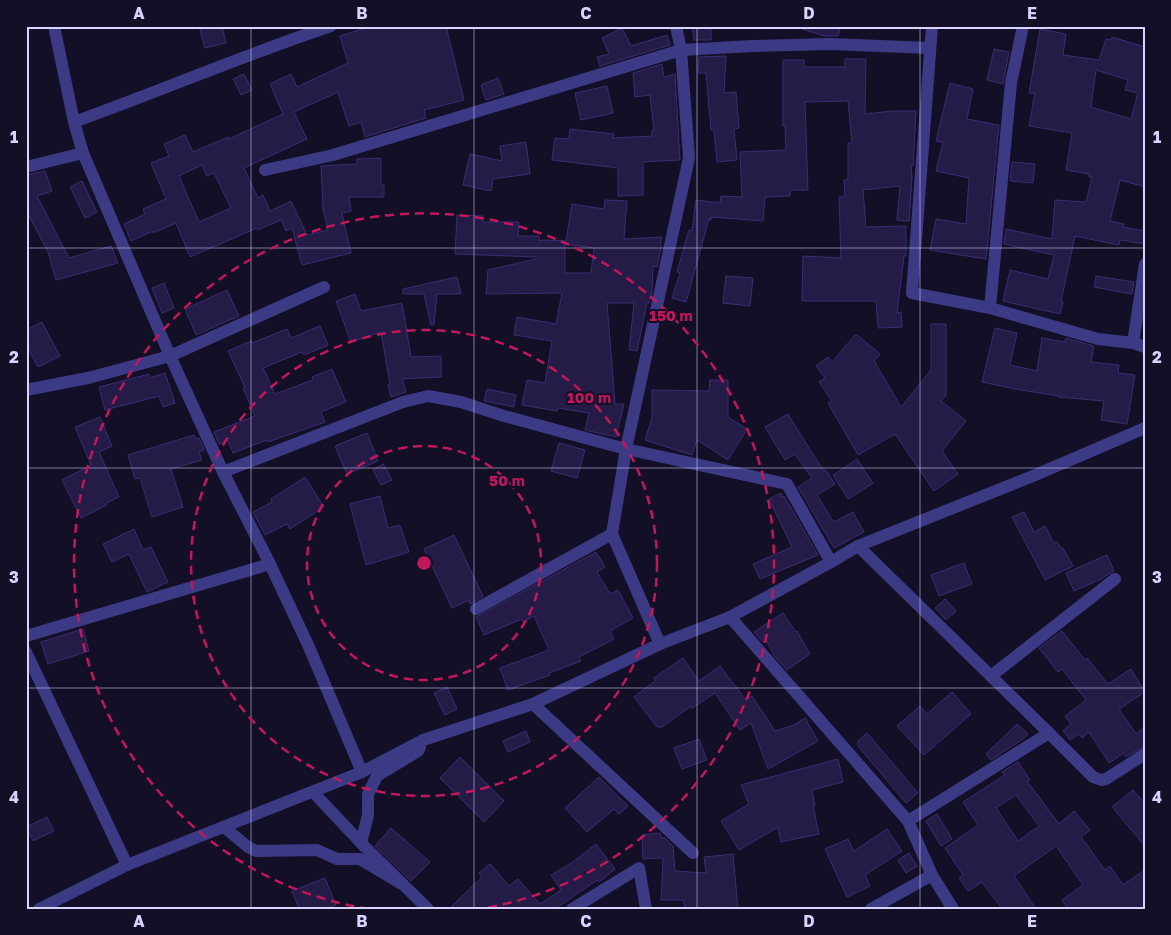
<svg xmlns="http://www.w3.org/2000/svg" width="1171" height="935" font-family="'Golos Text',sans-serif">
	<rect width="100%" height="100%" fill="#130f26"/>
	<!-- building -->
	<g fill="#241b47" stroke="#3b2d73" fill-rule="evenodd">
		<polygon points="199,26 222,26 226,43 205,48"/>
		<path d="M362,26h84l18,74 -40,10 2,8 -61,19 -4,-15 -12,4 -11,-34 -44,20 13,27 -63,29 14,30 5,-3 7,16 21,-10 16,34 21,-5 -6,-26h1l-2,-38 36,-2v-5l24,-1v27h3v12h-35l2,14 -9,2 9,40 -49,12 -10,-37 -6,3 -5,-11 -23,10 -1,-2 -67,29 -14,-34 -23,10v-2l-22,10 -7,-17 21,-10 -2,-5 23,-10 -15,-36 18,-7 -5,-12 21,-9 8,17 35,-15 1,2 54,-25 -13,-30 21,-10 6,13 51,-24 -8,-27 23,-7zM202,165l5,11 7,-3 17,35 -32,14 -20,-46z"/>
		<polygon points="692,26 711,26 711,40 694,40"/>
		<polygon points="803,26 841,26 838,36 824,36 802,29"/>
		<polygon points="622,28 631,46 667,35 670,45 600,66 597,57 609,54 602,38"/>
		<path d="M1040,29l26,5 -3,21 36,5 7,-21 5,1 1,-3 33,10v140l-25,-7 -10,41 14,3 -1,3 22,4v13l-25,-4 -1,5 -44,-9 -14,65 2,1 -3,12 -57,-13 7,-31 38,9 6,-24 -50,-11 2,-15 46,10 3,-39 31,2 6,-25h-3v-3l-23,-4 6,-37 -43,-7 6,-33h-6zM1096,70l32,10 -3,10 13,3 -7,26 -40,-12z"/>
		<polygon points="994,49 1009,52 1003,84 987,80"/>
		<polygon points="726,56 724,93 736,92 739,128 734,129 737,160 717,162 714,130 711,130 706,73 698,73 699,57"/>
		<polygon points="845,59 866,59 865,114 893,111 916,111 913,166 911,165 912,178 909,221 897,220 900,186 863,190 866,227 906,226 906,256 904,256 897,313 901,312 902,327 878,328 876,301 802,301 803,256 841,258 839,197 845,197 844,180 848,179 848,143 852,143 848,101 805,102 808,190 790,190 790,196 765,197 763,221 711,217 711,220 709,219 686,302 672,298 680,273 677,272 689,230 692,231 696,200 720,203 721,196 742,197 740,152 786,150 785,126 783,126 783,60 804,60 804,67 845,67"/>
		<polygon points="662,64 664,77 675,74 680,160 643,162 643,195 618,196 618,168 552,160 555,138 569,139 570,129 614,134 613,138 652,136 652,130 654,130 650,95 635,97 633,73"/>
		<polygon points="244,74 252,90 241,95 233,79"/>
		<polygon points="498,78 504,94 486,100 481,85"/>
		<polygon points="950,83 973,89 967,119 999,125 986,259 930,250 936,219 966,224 969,178 936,171 943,142 936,141"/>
		<polygon points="607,86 613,113 581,120 575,93"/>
		<polygon points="526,142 530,174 493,179 491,191 463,185 470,154 502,161 500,146"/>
		<polygon points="1012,162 1035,164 1033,183 1010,181"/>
		<polygon points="45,171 52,191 37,196 69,258 111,246 118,263 56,280 48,252 26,210 26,175"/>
		<polygon points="82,181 97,212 85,218 70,187"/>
		<path d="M605,200l22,1 -3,38 37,-2v10l-4,20 -4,-1 -1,26 -3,11h-2l-10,48 -8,-1 5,-47h-27l8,101h9l-8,33 -31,-7 4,-17 -31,-5 -1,3 -35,-6 5,-25 18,3 7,-42 -38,-6 3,-18 39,7 6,-31 -76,1 2,-24 48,-11v-2l-81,-3 2,-39 26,1v6h36l-1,14h21l1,6 2,-2 24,1 6,-37 32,5zM565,244l29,4 -3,25h-26z"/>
		<polygon points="726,276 753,278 750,306 723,303"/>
		<polygon points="1096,276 1134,282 1132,294 1094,287"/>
		<polygon points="457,277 461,294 437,294 434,325 431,325 424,294 403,294 403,289"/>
		<polygon points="164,283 174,308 162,313 152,288"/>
		<polygon points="227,290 239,316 196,335 185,309"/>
		<polygon points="355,294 361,311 402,303 411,357 441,356 441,377 402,379 406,392 391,397 388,385 390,384 381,332 351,342 336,301"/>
		<polygon points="42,322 60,356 38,367 26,345 26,330"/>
		<polygon points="931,324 946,324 946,395 941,401 966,421 942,451 958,474 934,491 895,434 858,455 828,403 832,401 819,382 825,378 816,366 828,357 832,362 856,334 880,354 874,361 901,407 931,370"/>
		<polygon points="320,326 328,345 304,355 302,352 263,368 275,394 313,380 312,377 332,369 346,402 321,412 325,422 268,442 267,440 233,453 228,441 219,444 214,432 255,416 243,388 245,387 228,351 251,341 252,343 287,329 291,338"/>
		<polygon points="995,328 1017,333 1010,365 1037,371 1042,338 1065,342 1066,338 1094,346 1091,362 1119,365 1118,373 1135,375 1127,424 1101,420 1104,401 1058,397 1059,396 1015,389 982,382"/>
		<polygon points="165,373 175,403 163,407 159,396 105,410 99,387 149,374 150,378"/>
		<polygon points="710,380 728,380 728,417 747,429 728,460 697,440 692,455 645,440 652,418 652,390 709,391"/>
		<polygon points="487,389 516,395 514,407 484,401"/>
		<polygon points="788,414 807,445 824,471 826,470 835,484 817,495 826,510 834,522 853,512 864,532 834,548 798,487 812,478 795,454 785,460 765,427"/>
		<polygon points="100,417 112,446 99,452 119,497 106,503 107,505 81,518 62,480 91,465 75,427"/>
		<polygon points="367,433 378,461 347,474 335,446"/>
		<polygon points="194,435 196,439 199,438 204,450 199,452 202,460 171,469 183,507 152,517 140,478 135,479 128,455"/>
		<polygon points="559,443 585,450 577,478 551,471"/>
		<polygon points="857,459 873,483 848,499 833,475"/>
		<polygon points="383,464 392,480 381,485 373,470"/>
		<polygon points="305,477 324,507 290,529 287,524 265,535 253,512 272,502 271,499"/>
		<polygon points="781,493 782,497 784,496 818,555 760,579 753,564 792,547 769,499"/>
		<polygon points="380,496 388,528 400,525 409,552 366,565 350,504"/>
		<polygon points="1024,512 1034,532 1045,526 1054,543 1057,542 1061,548 1063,548 1073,566 1045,580 1012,517"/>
		<polygon points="134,529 143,550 151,547 168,582 147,592 129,554 112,562 103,544"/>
		<polygon points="454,535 483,596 470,604 469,600 452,608 424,549"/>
		<polygon points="596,552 605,567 597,572 610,594 618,590 633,618 610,631 614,639 579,657 581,661 549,673 550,675 508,690 500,668 549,650 534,616 523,622 522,619 484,635 476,617"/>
		<polygon points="1107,555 1114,571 1101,579 1074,591 1066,573"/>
		<polygon points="964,563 972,584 939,596 931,575"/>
		<polygon points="945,599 956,611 946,620 935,608"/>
		<polygon points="783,613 796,632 797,631 810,654 787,670 775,657 766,640 763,642 754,632"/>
		<polygon points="83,629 89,651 48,664 41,642"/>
		<polygon points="1062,631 1085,660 1087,658 1108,684 1131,669 1145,692 1119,709 1136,734 1145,727 1145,746 1126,757 1124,753 1109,763 1089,732 1082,738 1079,734 1070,740 1063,731 1071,724 1065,716 1086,700 1062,669 1058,672 1039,648"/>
		<polygon points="683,658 699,681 720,666 746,700 752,696 775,731 794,725 805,718 818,741 768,769 751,723 740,730 715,693 692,708 691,706 662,727 657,727 634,697 655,681 654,678"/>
		<polygon points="447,687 457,709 445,715 434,693"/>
		<polygon points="952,692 971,714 924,755 897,726 920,706 927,714"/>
		<polygon points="1017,724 1028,734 1023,739 991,760 986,754"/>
		<polygon points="526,731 530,742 508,752 503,741"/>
		<polygon points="867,733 918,793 906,803 858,746 858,741"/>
		<polygon points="699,739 707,760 682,769 674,748"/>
		<polygon points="460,757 504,801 484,822 440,778"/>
		<polygon points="838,759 843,782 812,790 815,806 813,806 819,834 781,842 778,827 739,850 721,821 749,804 741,785"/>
		<path d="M1018,762l12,18 -3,1 32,43 15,-13 16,19 -9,7 24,33 5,-4 13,19 22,-15v39h-77l-6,-9 21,-15 -27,-39 -42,30 22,33h-34l-20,-27 -14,9 -9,-13 4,-3 -18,-27 33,-23 -15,-23 42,-27 -3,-3zM1016,795l23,31 -21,15 -22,-33z"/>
		<polygon points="599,777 628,806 619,814 614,809 587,832 565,808"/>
		<polygon points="1133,790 1145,804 1145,846 1112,807"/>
		<polygon points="937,814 952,839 941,846 926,821"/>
		<polygon points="47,817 54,831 33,841 26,827"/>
		<polygon points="391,828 430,862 411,881 375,846"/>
		<polygon points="887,829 902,851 865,875 870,886 847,897 825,849 848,839 854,851"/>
		<polygon points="660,833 662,839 664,837 673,846 675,871 706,873 704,857 733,854 738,909 685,909 683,900 661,900 663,858 643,859 642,835"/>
		<polygon points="596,844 615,869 599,882 597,880 555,909 449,909 482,877 479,873 490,864 509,886 518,879 540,904 561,890 551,875 573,862"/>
		<polygon points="909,853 917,866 906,873 898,860"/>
		<polygon points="325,878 336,905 326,909 299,909 292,891"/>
	</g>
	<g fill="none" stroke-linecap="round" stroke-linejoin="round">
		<!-- minor -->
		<g stroke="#3d3a85" stroke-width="12">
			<polyline points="54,26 74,122 83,153 170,356 223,472 270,564 309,647 362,772"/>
			<polyline points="932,26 912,293 990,308 1098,339 1133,343 1145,347"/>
			<path d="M74,122c86,-31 170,-67 257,-96"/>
			<polyline points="26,167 83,153"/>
			<polyline points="265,170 333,155 681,50 752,46 830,44 930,48"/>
			<polyline points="990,308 1011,83 1023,26"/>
			<polyline points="1133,343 1145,264"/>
			<polyline points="26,390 88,378 170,356 324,287"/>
			<polyline points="223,472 403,402 428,396 461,402 504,416 626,449 787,484 831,562 730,617 660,644"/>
			<polyline points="858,546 1049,733"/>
			<polyline points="831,562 858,546 1033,476 1145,428"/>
			<polyline points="476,609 612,534"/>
			<polyline points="730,617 908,821 932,875 953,909"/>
			<polyline points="26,636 270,564"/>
			<polyline points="26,652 127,865"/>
			<polyline points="991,676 1115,579"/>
			<polyline points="533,704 693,853"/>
			<polyline points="313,792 361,843 428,909"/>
			<polyline points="908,821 1049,733 1093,777 1101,780 1106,779 1145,754"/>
			<polyline points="224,827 248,847 256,851 317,850 337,859 360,859 402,884"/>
			<polyline points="361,843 368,815 368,794 377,776 418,751 420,747"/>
			<polyline points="39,909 127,865 362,772 423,740 533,704 660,644 612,534 626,449 689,158 681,50 676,26"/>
			<polyline points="572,909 639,868 646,909"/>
			<polyline points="871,909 932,875"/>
		</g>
	</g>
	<!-- grid -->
	<path fill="none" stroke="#d9d4ff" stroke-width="1" stroke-opacity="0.55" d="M251,26v883M474,26v883M697,26v883M920,26v883M26,248h1119M26,468h1119M26,688h1119"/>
	<!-- distance rings -->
	<g fill="none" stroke="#c2185b" stroke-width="2.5" stroke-dasharray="9 6">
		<circle cx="424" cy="563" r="117"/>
		<circle cx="424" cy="563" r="233"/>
		<path d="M369 909A350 350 0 1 1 479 909"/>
	</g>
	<circle cx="424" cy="563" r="8" fill="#c2185b" stroke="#130f26" stroke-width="2.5"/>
	<g font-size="15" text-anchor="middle" font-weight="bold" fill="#c2185b" stroke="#130f26" stroke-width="4" stroke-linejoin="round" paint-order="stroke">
		<text x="671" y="321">150 m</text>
		<text x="589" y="403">100 m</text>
		<text x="507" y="486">50 m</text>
	</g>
	<!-- border -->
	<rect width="1171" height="935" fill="none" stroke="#130f26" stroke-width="55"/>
	<rect x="28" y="28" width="1116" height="880" fill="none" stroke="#d9d4ff" stroke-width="2"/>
	<g font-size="16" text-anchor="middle" font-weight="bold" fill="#d9d4ff">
		<text x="139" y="19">A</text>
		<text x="362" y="19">B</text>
		<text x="586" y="19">C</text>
		<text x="809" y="19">D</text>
		<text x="1032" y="19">E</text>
		<text x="14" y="143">1</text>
		<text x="1157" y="143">1</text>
		<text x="14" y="363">2</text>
		<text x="1157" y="363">2</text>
		<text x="14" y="583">3</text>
		<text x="1157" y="583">3</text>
		<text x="14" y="803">4</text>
		<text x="1157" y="803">4</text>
		<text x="139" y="927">A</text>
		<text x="362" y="927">B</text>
		<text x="586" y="927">C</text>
		<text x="809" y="927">D</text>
		<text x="1032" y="927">E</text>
	</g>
</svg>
